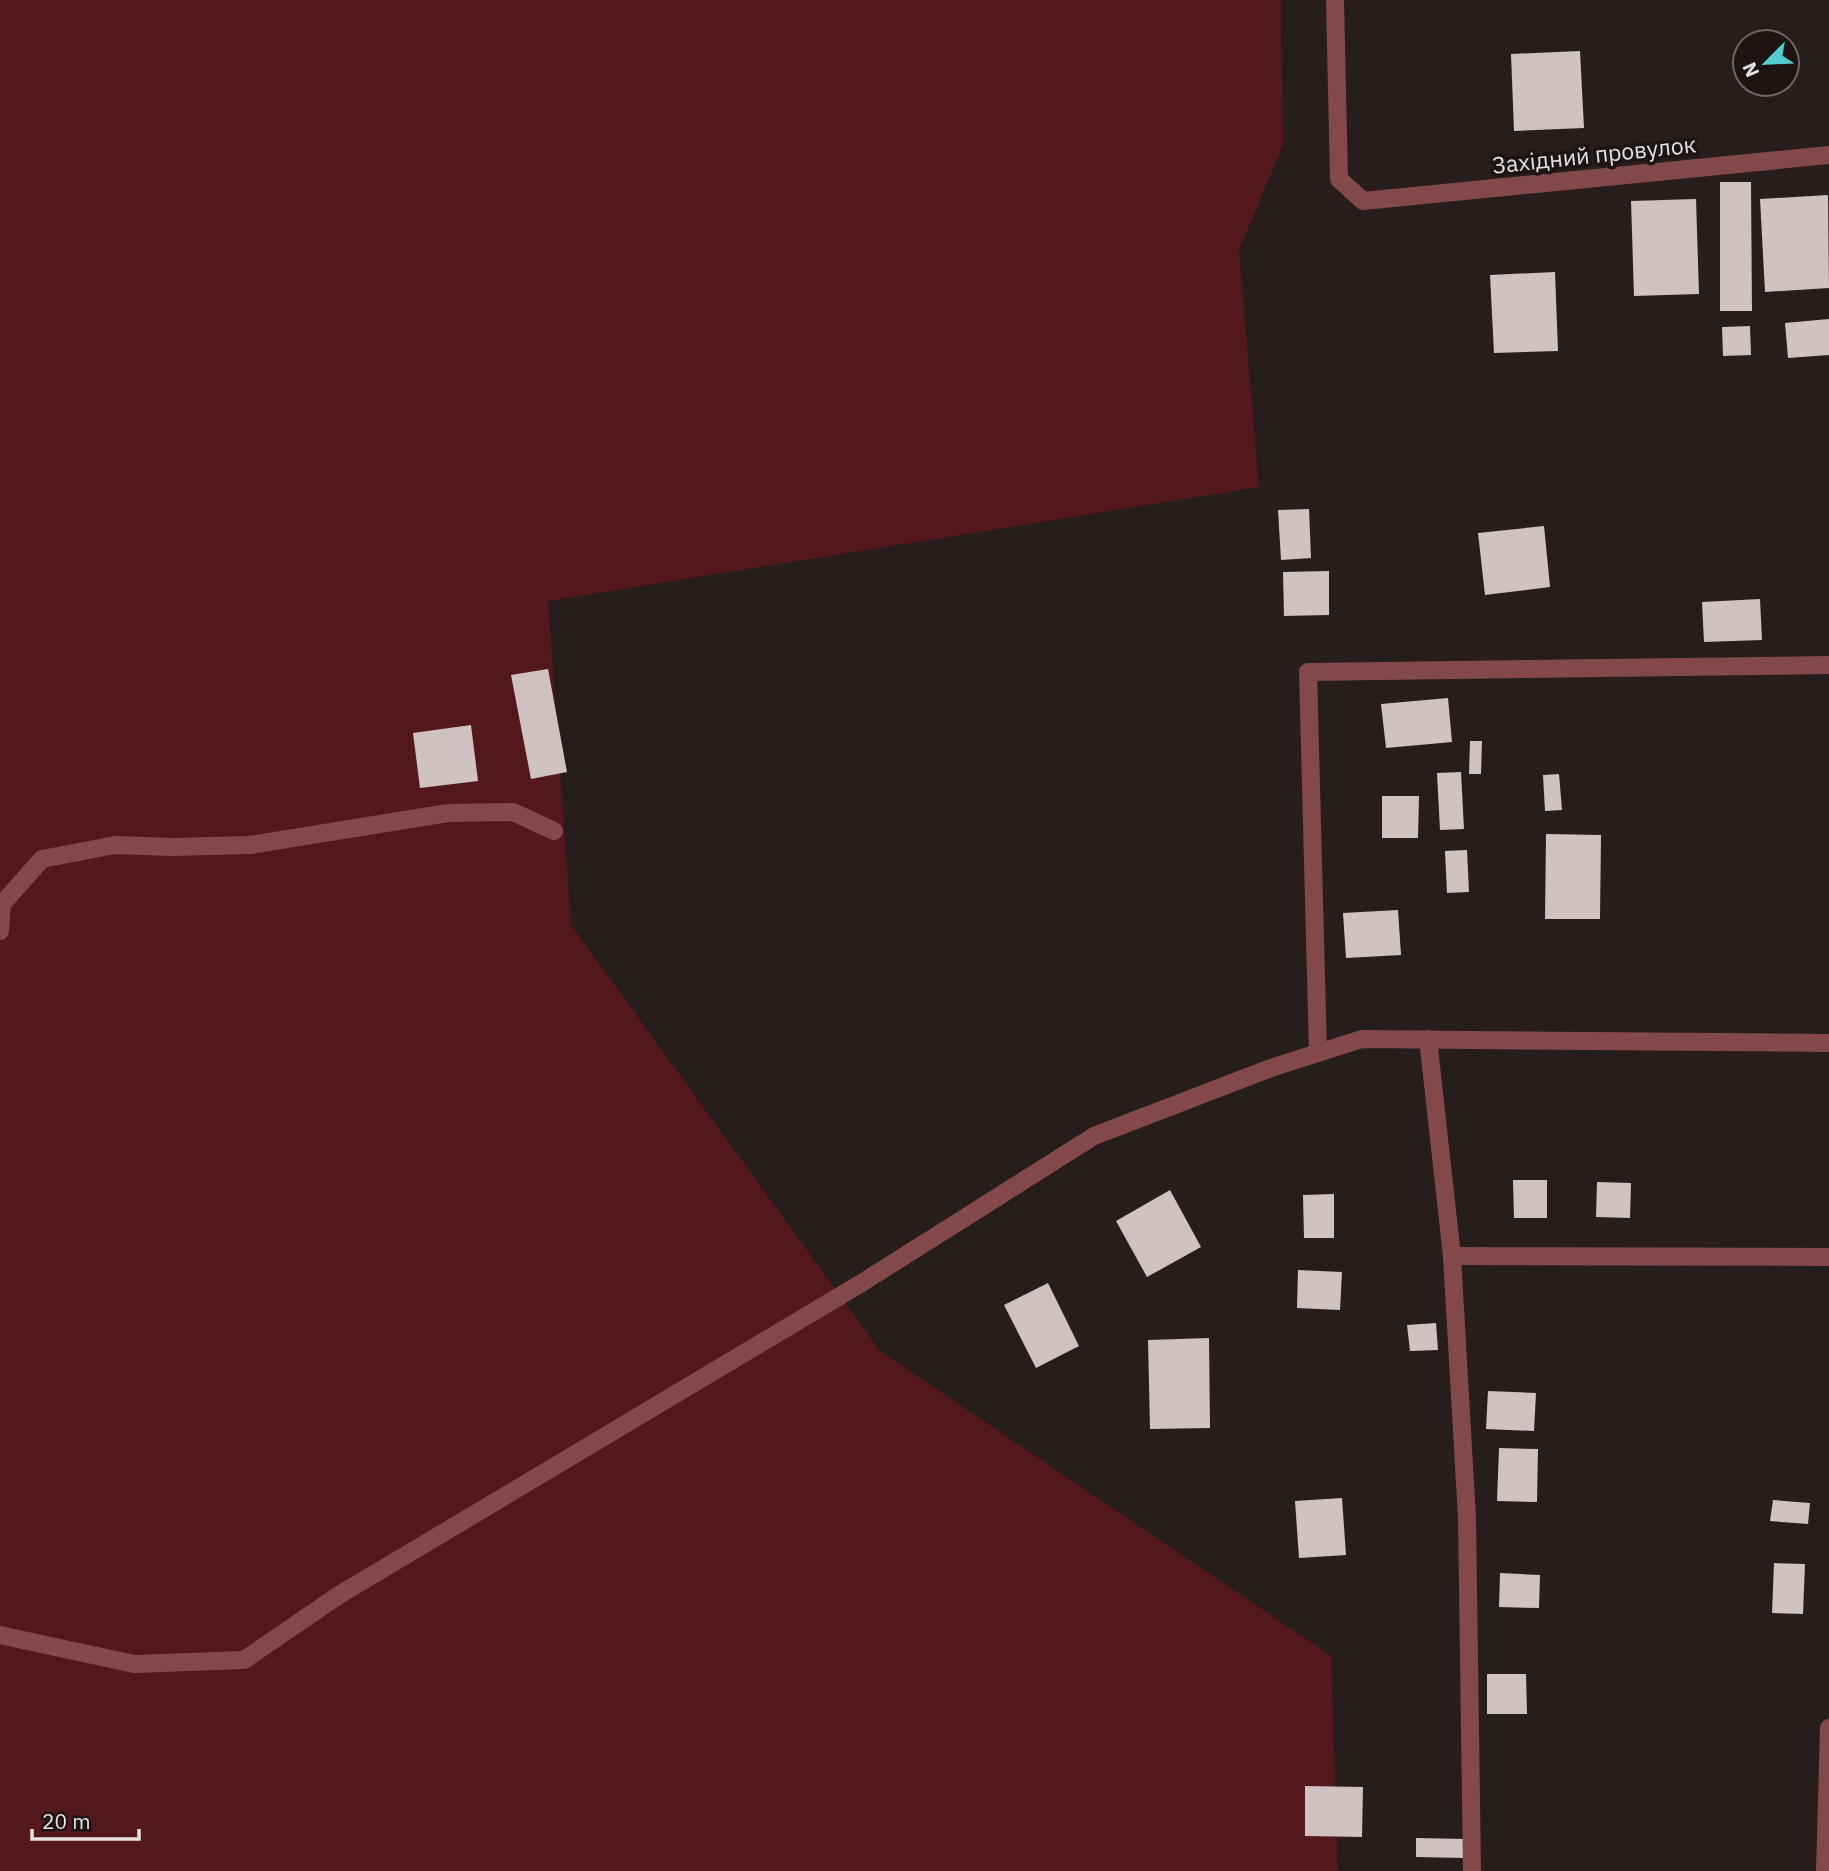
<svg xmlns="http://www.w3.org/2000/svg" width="1829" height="1871" font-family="'IBM Plex Sans',sans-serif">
	<rect width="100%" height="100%" fill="#271d1d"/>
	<!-- green -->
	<polygon fill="#55171e" points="0,0 1281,0 1283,145 1239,250 1259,487 548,601 571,925 880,1351 1331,1656 1338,1871 0,1871"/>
	<!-- building -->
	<g fill="#d0c2c2">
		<polygon points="1580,51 1584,128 1514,131 1511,54"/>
		<polygon points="1720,182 1751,182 1752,311 1720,311"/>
		<polygon points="1828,195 1829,288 1765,292 1760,199"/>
		<polygon points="1696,199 1699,294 1634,296 1631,201"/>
		<polygon points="1555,272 1558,351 1494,353 1490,275"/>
		<polygon points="1829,319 1829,355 1788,358 1785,323"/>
		<polygon points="1750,326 1751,355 1723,356 1722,327"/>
		<polygon points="1309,509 1311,558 1281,560 1278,510"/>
		<polygon points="1544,526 1550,587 1485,595 1478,533"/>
		<polygon points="1329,571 1329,615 1284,616 1283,572"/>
		<polygon points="1760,599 1762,640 1704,642 1702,602"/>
		<polygon points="548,669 567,772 531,779 511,675"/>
		<polygon points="1448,698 1452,742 1386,748 1381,704"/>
		<polygon points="471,725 478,781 420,788 413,733"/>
		<polygon points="1470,741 1482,741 1481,774 1469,774"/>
		<polygon points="1461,772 1464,829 1440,830 1437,773"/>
		<polygon points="1559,774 1562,810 1545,811 1543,775"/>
		<polygon points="1382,796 1419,796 1418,838 1382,838"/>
		<polygon points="1546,834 1601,835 1600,919 1545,919"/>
		<polygon points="1467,850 1469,892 1447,893 1445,851"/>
		<polygon points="1398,910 1401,955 1346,958 1343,913"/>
		<polygon points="1513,1180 1547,1180 1547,1218 1514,1218"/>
		<polygon points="1597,1182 1631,1183 1630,1218 1596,1217"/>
		<polygon points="1170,1190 1201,1247 1147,1277 1116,1221"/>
		<polygon points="1334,1194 1334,1238 1304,1238 1303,1195"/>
		<polygon points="1298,1270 1342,1272 1340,1310 1297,1308"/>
		<polygon points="1048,1283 1079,1346 1036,1368 1004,1305"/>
		<polygon points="1436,1323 1438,1350 1410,1351 1407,1325"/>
		<polygon points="1209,1338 1210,1428 1150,1429 1148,1340"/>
		<polygon points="1488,1391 1536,1393 1534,1431 1486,1429"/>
		<polygon points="1499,1448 1538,1449 1537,1502 1497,1501"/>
		<polygon points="1342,1498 1346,1555 1299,1558 1295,1501"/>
		<polygon points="1773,1500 1810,1503 1808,1524 1770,1521"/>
		<polygon points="1774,1563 1805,1564 1803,1614 1772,1613"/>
		<polygon points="1500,1573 1540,1575 1539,1608 1499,1607"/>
		<polygon points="1487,1674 1526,1674 1527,1714 1487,1714"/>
		<polygon points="1305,1786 1363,1787 1362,1837 1305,1836"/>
		<polygon points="1416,1838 1466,1839 1465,1858 1416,1857"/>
	</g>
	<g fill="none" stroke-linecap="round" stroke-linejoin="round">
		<!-- minor -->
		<g stroke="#82484a" stroke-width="18">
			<polyline points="1335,0 1339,179 1363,201 1829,155"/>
			<polyline points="0,931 2,904 42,859 115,845 172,847 250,845 448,813 513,812 554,831"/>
			<polyline points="1428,1039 1452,1256 1467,1518 1472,1871"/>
			<polyline points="1318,1053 1308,672 1829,665"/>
			<polyline points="1452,1256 1829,1257"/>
			<polyline points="0,1635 134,1664 244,1660 339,1595 860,1284 1094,1136 1271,1068 1362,1039 1829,1043"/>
			<polyline points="1825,1871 1829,1728"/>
		</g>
	</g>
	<g text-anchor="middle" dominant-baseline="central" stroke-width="7" stroke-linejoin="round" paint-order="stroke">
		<!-- street labels -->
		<g font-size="23" fill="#e7e0e0" stroke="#1d1414">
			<text transform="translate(1594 154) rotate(-6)">Західний провулок</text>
		</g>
	</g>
	<!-- north arrow -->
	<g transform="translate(1766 63) rotate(246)"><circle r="33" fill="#1d1414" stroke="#6e6666" stroke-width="2"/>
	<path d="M0-5L12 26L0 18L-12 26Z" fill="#52ccd0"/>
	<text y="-10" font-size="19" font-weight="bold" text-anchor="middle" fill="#e7e0e0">N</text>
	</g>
	<!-- scale -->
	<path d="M32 1829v10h107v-10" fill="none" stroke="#e7e0e0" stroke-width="3.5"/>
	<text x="42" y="1829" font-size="21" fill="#e7e0e0" stroke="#1d1414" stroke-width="5" paint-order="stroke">20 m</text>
</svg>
